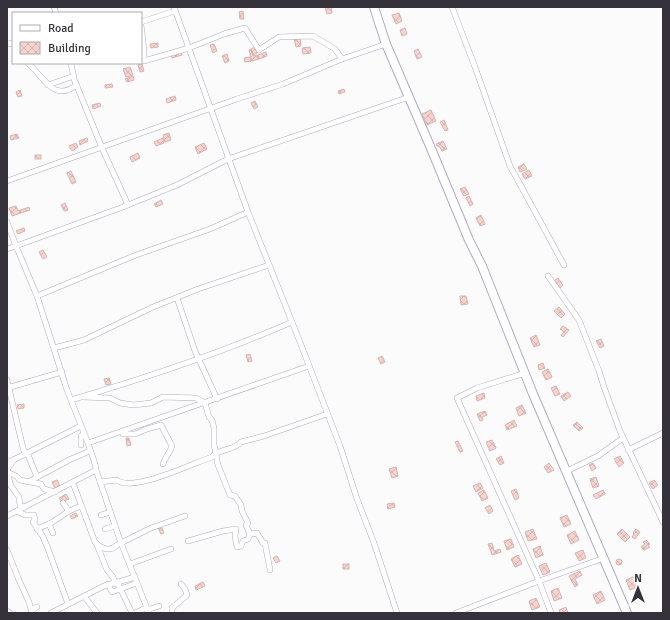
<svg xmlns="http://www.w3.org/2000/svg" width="670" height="620" font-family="Signika,sans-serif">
	<defs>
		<pattern id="building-cross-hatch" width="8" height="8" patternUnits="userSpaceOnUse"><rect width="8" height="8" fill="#f6d3ce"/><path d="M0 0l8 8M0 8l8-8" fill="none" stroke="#d4b6b2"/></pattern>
	</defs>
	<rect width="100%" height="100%" fill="#fbfbfb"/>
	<!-- building -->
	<g fill="url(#building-cross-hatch)" stroke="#d5b5b1">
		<polygon points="325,7 331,7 332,13 327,14"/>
		<polygon points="243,11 244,19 240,19 239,12"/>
		<polygon points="399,13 402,21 396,24 392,15"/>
		<polygon points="405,28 407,34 402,36 400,30"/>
		<polygon points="300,37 301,46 296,47 294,38"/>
		<polygon points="158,43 158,47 151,48 150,44"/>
		<polygon points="214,44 217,51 213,53 210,45"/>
		<polygon points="255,47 257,53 253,55 251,49"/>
		<polygon points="310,47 311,53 303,54 302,48"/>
		<polygon points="251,49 253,56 257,55 259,59 252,61 249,50"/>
		<polygon points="418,49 422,57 417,59 414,51"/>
		<polygon points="181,52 182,55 172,58 171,55"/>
		<polygon points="266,52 267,56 259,59 258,55"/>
		<polygon points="227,54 229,61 225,63 222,56"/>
		<polygon points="250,57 251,61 245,62 244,58"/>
		<polygon points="142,64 144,71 140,72 138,65"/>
		<polygon points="130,67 133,75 126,77 123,69"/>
		<polygon points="133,76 134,80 127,82 125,79"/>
		<polygon points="112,84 113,87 105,88 105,85"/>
		<polygon points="344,89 345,92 339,94 338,91"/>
		<polygon points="20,90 22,96 18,97 16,92"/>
		<polygon points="175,96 176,100 167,103 166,99"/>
		<polygon points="255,101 258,107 254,109 251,103"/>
		<polygon points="100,103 101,106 93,109 92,105"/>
		<polygon points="431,110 436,121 427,125 422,114"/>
		<polygon points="444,120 448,130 445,131 440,122"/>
		<polygon points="169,133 171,140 165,142 163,135"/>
		<polygon points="17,134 19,138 11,140 10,136"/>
		<polygon points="87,138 88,141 80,145 79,141"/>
		<polygon points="163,138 164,143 156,146 154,142"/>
		<polygon points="443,141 447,149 442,151 439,146 437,146 436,144"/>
		<polygon points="76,143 78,147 72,151 69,146"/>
		<polygon points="204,143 207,149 198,154 195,147"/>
		<polygon points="138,153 140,158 132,162 130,157"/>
		<rect x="35" y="155" width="6" height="4"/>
		<polygon points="524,164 527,169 520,172 518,167"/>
		<polygon points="529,170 532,176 525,179 522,174"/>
		<polygon points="71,171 76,182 72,184 67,173"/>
		<polygon points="465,187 469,194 464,196 460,189"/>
		<polygon points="469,196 473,204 470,206 466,198"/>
		<polygon points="161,200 163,204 156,207 154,204"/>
		<polygon points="65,203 68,210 64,211 61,205"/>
		<polygon points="16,206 18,211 29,207 30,210 12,216 9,208"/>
		<polygon points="481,215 485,224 480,226 476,218"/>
		<polygon points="24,228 25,231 18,234 16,231"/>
		<polygon points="43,250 47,257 43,259 39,252"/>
		<polygon points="558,278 563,285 560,288 554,281"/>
		<polygon points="460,296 466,296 468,304 461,305"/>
		<polygon points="559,307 565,314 561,318 554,311"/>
		<polygon points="563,326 569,330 563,337 561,335 564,332 560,329"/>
		<polygon points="536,335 540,345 534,347 530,338"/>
		<polygon points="601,339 604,346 600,348 596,341"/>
		<polygon points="250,354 252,361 248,362 246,355"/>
		<polygon points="382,356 385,362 381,364 378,358"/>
		<polygon points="543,363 545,368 539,370 538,365"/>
		<polygon points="548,369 552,377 546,380 542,372"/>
		<polygon points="109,378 111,384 106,385 104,379"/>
		<polygon points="556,386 560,394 555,396 551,388"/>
		<polygon points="568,392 571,396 564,401 561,396"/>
		<polygon points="484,393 485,398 477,401 476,396"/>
		<polygon points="24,404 24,408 18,409 17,405"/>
		<polygon points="522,405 526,413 519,416 516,408"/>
		<polygon points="485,411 487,415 482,417 483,420 480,421 477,414"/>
		<polygon points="514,420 517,426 507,430 505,425"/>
		<polygon points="577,422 583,428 579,431 573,425"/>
		<polygon points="126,438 129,438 131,445 127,446"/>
		<polygon points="492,440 496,448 490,451 486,442"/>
		<polygon points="458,441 463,451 460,452 455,442"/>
		<polygon points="501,456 504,463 500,465 496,459"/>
		<polygon points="620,456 624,463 619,467 614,459"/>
		<polygon points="549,463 554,470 548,473 544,467"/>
		<polygon points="593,463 596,468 592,471 589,465"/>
		<polygon points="396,467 398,476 392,478 389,469"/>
		<polygon points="596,477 599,486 593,488 590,479"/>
		<polygon points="57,480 60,486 55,488 52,482"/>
		<polygon points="654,480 658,485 653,489 649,483"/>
		<polygon points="480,483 483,488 476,492 473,486"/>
		<polygon points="516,489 519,498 515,500 511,491"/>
		<polygon points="484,490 488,498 482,501 478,493"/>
		<polygon points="603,490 605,494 596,499 593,495"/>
		<polygon points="66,494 69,499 62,502 59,498"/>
		<polygon points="394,503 395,507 388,509 387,504"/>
		<polygon points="490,505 493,511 489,514 485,508"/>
		<polygon points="76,513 78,516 72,519 70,516"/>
		<polygon points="567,515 571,524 564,527 560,518"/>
		<polygon points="161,526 164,533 161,534 158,528"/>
		<polygon points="533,529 537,539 528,541 525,532"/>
		<polygon points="622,529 630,537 625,542 617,534"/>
		<polygon points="636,529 640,532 635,539 632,537 634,534 633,533"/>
		<polygon points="575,531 579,540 571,544 567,535"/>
		<polygon points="511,539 514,547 507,550 504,541"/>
		<polygon points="646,540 650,544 648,545 650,547 644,550 641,547 645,544 643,542"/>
		<polygon points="492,543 494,551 500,549 501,552 492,555 488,544"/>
		<polygon points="540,546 543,555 536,558 533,549"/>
		<polygon points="583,550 586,558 579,561 575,553"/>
		<polygon points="518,555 522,564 515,567 511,559"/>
		<polygon points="277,556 280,561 276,563 273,558"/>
		<circle cx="619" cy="562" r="3"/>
		<polygon points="546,563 550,572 543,575 539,566"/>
		<rect x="343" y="564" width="6" height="5"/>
		<polygon points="580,571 582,575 575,579 578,585 575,587 569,576"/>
		<polygon points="635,576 639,586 630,590 626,580"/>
		<polygon points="203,582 205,586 196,590 195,586"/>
		<polygon points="558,588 562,598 554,601 551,591"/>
		<polygon points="601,591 605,600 597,604 593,595"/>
		<polygon points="536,598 540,607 532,610 529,601"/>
		<polygon points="566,607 568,613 560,613 559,610"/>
	</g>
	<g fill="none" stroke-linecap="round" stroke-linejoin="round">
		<!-- minor casing -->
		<g stroke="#b2aac4" stroke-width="6">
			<g id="minor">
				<polyline points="54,7 56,13"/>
				<polyline points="174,7 248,212 300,342 340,446 357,499 374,543 397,613"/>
				<polyline points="452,7 475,67 510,166 564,265"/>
				<polyline points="141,22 175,11"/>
				<polyline points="141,25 144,51 144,61 189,48 224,34 245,28 259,50 279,37 313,36 335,49 342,59"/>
				<polyline points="7,44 13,43"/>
				<path d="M28,63c4,4 8,8 11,12 12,13 20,23 38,10"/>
				<polyline points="71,63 74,79 102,148 128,205"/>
				<polyline points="48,85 74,76"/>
				<polyline points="7,181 237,99 283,84 342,59 386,44"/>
				<polyline points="7,222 16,246 123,207 177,185 228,159 409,97"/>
				<polyline points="7,249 16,246 37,296 67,390 88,443 95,464 96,470 7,516"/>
				<polyline points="548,276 579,320 599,371 604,387 620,431 663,522"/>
				<polyline points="37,296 136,255 210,229 248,212"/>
				<polyline points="177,298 195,351 217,399"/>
				<polyline points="54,348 84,340 153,307 198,289 269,265"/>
				<polyline points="525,373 477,388 457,398 539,581 551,613"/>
				<polyline points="7,380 23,448 25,453 28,455 37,477"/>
				<polyline points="7,388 62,372"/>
				<polyline points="83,397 110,398 120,403 133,405 151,403 163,397 196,398 205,403 209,417 212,420 214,428 214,444 218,465 230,495 235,496 241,505 242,511 248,523 246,525 250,534 257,533 263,543 265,543 270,570"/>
				<path d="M71,400c75,-22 150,-47 221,-78"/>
				<path d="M123,434h12l12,-5 14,-4 11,21c-2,7 -7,11 -9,18"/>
				<polyline points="88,443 309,366"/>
				<polyline points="81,445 81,436 84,433"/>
				<polyline points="628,450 663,433"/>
				<polyline points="14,460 8,468 7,472 11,486 19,497 20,505 25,507"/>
				<polyline points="7,463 81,426"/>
				<polyline points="96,470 121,543 149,613"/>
				<polyline points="567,471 598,456 623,438"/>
				<polyline points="7,472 16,476 20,480 41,484 44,489 55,492"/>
				<polyline points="28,482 71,459 90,451"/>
				<path d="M100,482l17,-2c16,13 76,-17 95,-23 7,-9 22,-6 29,-15l23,-6 63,-22"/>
				<path d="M73,483l22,59c6,7 16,10 22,3l34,-17 34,-12"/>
				<polyline points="63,503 69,511"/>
				<polyline points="17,511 25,515 34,515 35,520 33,522 42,535 47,546 68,604"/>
				<polyline points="101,515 110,512"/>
				<polyline points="49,524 53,533"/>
				<polyline points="37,529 51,523 69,511 81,506"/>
				<polyline points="105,529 115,526"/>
				<polyline points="188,541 223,531 236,529 235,536 237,547 241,546 243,541 248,539 250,534"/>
				<polyline points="97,545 107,570 113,577 115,582 119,586 132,613"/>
				<polyline points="7,550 19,580 29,602 32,613"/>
				<polyline points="130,564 171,549"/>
				<polyline points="108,584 112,592 137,583"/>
				<polyline points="84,596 97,613"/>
				<polyline points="32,610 37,607"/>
				<polyline points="147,610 159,606"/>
				<polyline points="7,611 10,613"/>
				<polyline points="51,613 104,586 135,577"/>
				<polyline points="135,613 146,608"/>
				<polyline points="172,613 172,608 187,595 185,589 181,584"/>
				<polyline points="456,613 539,581 604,558"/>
			</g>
		</g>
		<!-- trunk casing -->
		<g stroke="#b2aac4" stroke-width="10">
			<polyline id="trunk" points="374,7 386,44 430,146 469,240 482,266 533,394 627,613"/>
		</g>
		<!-- minor -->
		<use href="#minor" stroke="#fff" stroke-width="5"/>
		<!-- trunk -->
		<use href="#trunk" stroke="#fff" stroke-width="8"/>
	</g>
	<!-- border -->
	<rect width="670" height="620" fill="none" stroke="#35323c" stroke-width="16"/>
	<!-- legend -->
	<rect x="12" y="12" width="130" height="52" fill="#ffffff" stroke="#aeadb1"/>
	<rect x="20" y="25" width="20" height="6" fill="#ffffff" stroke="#aeadb1"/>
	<text x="48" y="32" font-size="12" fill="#35323c">Road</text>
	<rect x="20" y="42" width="20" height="12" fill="url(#building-cross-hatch)" stroke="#aeadb1"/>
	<text x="48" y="52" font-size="12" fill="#35323c">Building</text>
	<!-- north arrow -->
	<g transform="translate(638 588)" stroke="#ffffff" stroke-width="3" paint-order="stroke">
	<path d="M0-3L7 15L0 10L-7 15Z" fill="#35323c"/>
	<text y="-6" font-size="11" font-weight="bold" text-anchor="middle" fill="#35323c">N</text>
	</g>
</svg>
